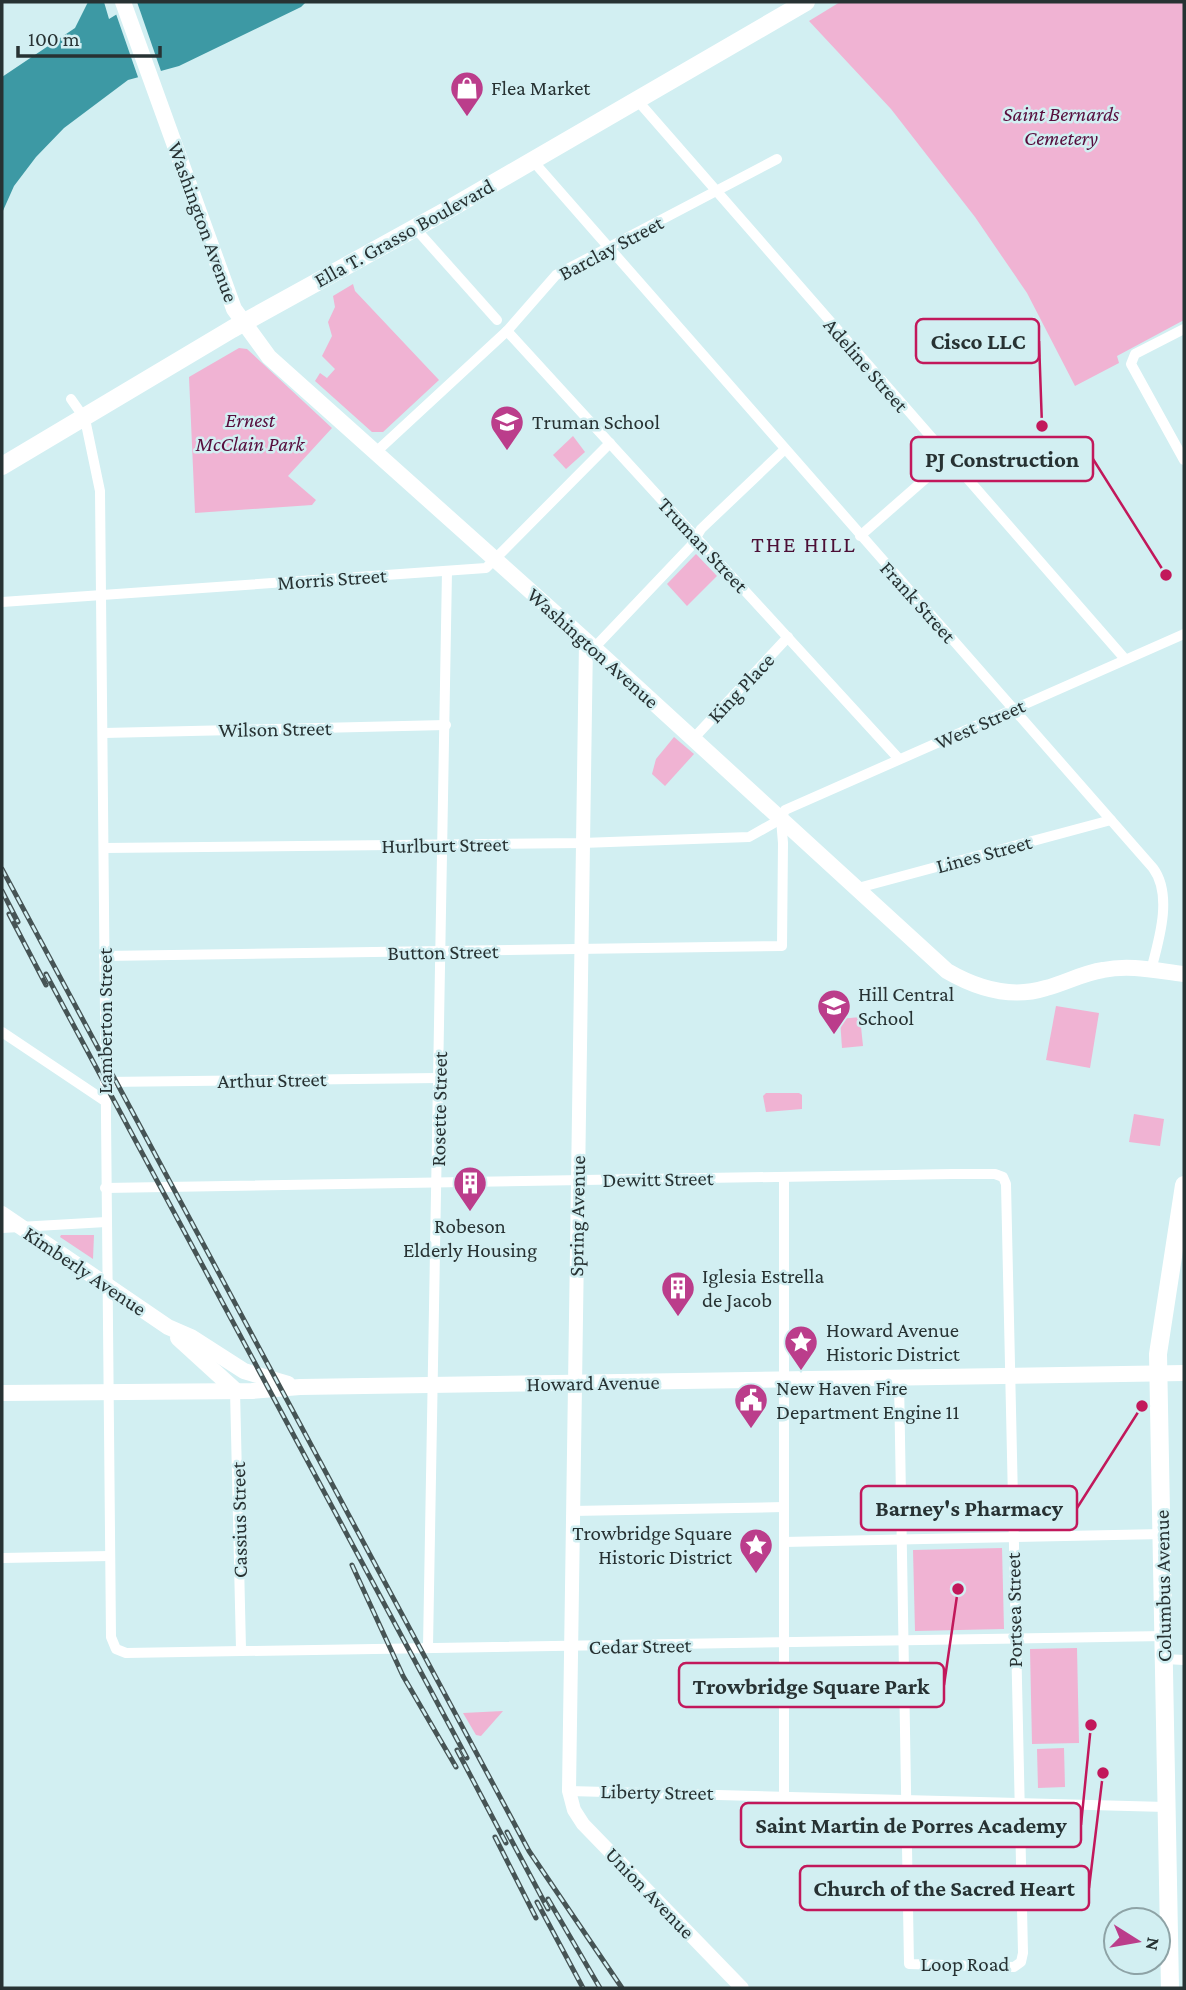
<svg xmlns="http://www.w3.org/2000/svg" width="1186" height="1990" font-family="'Crimson Pro',serif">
	<rect width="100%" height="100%" fill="#d2eff2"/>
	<!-- green -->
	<g fill="#f0b3d3">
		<polygon points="840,2 1184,2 1184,320 1117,356 1119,363 1075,386 1027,293 975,217 891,109 809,21"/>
		<polygon points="353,284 355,291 439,380 383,432 372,432 315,381 320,373 327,378 335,369 322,356 332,336 328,322 335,307 333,296"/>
		<polygon points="239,348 247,349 332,428 288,476 316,500 312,505 195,513 189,377"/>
		<polygon points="573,436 585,452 566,469 553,455"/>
		<polygon points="696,554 717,576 687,606 667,584"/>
		<polygon points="674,737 694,754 665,786 652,774 656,759"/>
		<polygon points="1056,1006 1099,1013 1090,1068 1046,1060"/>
		<polygon points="860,1017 863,1046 842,1048 840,1019"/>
		<polygon points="766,1093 799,1093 802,1095 802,1109 766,1112 763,1096"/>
		<polygon points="1134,1114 1164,1119 1160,1146 1129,1142"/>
		<polygon points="61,1235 94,1235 93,1259 60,1237"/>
		<polygon points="1002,1548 1004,1629 915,1631 913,1550"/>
		<polygon points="1077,1648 1079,1743 1032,1744 1030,1649"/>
		<polygon points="503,1711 481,1736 476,1735 463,1713"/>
		<polygon points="1064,1748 1065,1787 1038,1788 1037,1749"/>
	</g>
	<!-- water -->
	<polygon fill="#3d99a4" points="88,2 104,2 109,19 137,2 306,2 301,7 179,66 128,80 64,128 36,157 14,186 2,213 2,77 75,28"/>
	<!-- pier -->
	<polygon fill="#d2eff2" points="132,2 137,2 162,74 139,80 115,11"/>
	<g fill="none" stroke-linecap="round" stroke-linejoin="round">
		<!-- minor -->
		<g stroke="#fff" stroke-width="10">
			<polyline points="637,100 1125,659"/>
			<path d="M533,161l620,707c20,27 6,72 -2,102"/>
			<polyline points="415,228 497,320"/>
			<polyline points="1184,329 1135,354 1131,364 1184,460"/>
			<polyline points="507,331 899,759"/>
			<polyline points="71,399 85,419 100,491 111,1637 116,1649 126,1653 1165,1636"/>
			<polyline points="376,452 507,331 556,275 777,159"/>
			<polyline points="860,536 948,459"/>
			<polyline points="2,602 486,568 610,443"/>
			<polyline points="594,648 691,546 701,529 784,450"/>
			<polyline points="104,733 446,725"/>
			<polyline points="693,739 788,637"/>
			<polyline points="104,848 582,843 749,837 781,819 785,810 1184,634"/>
			<polyline points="858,888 1111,820"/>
			<polyline points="104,956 782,946 783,843 781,819"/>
			<polyline points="2,1032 105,1101"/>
			<polyline points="105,1082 438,1078"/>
			<polyline points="784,1177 784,1794"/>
			<polyline points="105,1188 953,1174 995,1174 1003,1177 1006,1184 1023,1953 1021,1962 1014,1967 909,1964 899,1380"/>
			<polyline points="2,1228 106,1222"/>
			<polyline points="235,1390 241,1649"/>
			<polyline points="572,1511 784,1507"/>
			<polyline points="784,1542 1163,1534"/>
			<polyline points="2,1558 110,1556"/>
			<polyline points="428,1647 447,571"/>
			<polyline points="1165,1659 1184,1660"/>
			<polyline points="569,1791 1166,1807"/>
		</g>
		<!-- tertiary -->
		<polyline stroke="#fff" stroke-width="14" points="586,641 569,1791 574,1810 583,1824 742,1988"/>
		<!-- secondary -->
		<g stroke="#fff" stroke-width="16">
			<path d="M123,2l111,307 35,48 325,291 353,323c31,18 64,28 99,17 19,-5 37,-15 57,-18 27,-6 55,1 81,4"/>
			<polyline points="2,1214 168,1327 191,1337 244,1371 288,1384"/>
			<polyline points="178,1338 235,1390"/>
			<polyline points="2,1393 252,1391 300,1387 1184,1373"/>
		</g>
		<!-- primary -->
		<g stroke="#fff" stroke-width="18">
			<polyline points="2,466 232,329 444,212 806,2"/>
			<polyline points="1170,1988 1158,1354 1184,1185"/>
		</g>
		<!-- rail casing -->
		<g stroke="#465455" stroke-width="5">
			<g id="rail">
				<polyline points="2,869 529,1851 622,1988"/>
				<polyline points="2,891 18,922"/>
				<polyline points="9,914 46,985"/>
				<polyline points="46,974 467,1758"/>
				<polyline points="352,1565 403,1676 456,1767"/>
				<polyline points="457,1750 506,1843"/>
				<polyline points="507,1832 548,1909"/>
				<polyline points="495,1837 536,1918"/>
				<polyline points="548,1899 600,1988"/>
				<polyline points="537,1902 583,1988"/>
			</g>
		</g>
		<!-- rail -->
		<use href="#rail" stroke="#d2eff2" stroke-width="2.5" stroke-dasharray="8" stroke-linecap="butt"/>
	</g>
	<!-- icons -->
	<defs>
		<g id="shop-pin" transform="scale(1.75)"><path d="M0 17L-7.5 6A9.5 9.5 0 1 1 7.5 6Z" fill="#bb3d8b" stroke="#d2eff2"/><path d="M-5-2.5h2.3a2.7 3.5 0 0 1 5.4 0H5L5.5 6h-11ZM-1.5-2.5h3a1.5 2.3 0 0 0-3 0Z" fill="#fff"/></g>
		<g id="school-pin" transform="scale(1.75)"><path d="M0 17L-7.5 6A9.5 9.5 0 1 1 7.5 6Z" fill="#bb3d8b" stroke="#d2eff2"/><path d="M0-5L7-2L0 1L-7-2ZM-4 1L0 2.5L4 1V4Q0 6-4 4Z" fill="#fff"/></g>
		<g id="building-pin" transform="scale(1.75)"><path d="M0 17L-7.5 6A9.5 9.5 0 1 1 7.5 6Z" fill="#bb3d8b" stroke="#d2eff2"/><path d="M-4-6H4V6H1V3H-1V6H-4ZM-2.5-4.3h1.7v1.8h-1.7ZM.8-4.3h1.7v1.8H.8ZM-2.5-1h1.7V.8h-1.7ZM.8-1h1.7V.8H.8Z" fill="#fff"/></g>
		<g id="sight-pin" transform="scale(1.75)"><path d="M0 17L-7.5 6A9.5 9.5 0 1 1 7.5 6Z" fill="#bb3d8b" stroke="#d2eff2"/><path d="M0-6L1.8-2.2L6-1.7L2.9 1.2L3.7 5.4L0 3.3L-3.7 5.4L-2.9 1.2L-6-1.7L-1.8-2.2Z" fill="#fff"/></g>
		<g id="civic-pin" transform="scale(1.75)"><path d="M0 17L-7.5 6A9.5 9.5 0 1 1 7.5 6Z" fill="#bb3d8b" stroke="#d2eff2"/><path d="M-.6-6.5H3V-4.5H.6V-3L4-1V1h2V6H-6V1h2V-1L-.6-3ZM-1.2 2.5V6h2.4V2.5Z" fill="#fff"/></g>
	</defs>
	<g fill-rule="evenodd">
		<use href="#shop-pin" x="467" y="88"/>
		<use href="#school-pin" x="507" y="422"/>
		<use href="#school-pin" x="834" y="1006"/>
		<use href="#building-pin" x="470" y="1183"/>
		<use href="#building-pin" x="678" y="1288"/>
		<use href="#sight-pin" x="801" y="1342"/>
		<use href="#civic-pin" x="751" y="1400"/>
		<use href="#sight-pin" x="756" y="1545"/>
	</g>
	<g text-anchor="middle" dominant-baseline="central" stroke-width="5" stroke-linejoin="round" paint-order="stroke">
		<!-- poi labels -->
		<g font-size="21" fill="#273233" stroke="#d2eff2" text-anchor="start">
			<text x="491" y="88">Flea Market</text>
			<text x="532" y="422">Truman School</text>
			<text x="858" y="994">Hill Central<tspan x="858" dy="24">School</tspan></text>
			<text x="470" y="1226" text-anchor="middle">Robeson<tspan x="470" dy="24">Elderly Housing</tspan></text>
			<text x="702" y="1276">Iglesia Estrella<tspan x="702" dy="24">de Jacob</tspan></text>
			<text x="826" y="1330">Howard Avenue<tspan x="826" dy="24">Historic District</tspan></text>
			<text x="776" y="1388">New Haven Fire<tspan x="776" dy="24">Department Engine 11</tspan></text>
			<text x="732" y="1533" text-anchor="end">Trowbridge Square<tspan x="732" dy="24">Historic District</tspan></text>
		</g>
		<!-- park labels -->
		<g font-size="21" font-style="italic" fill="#570d3d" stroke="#d2eff2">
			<text x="1061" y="114">Saint Bernards<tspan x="1061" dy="24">Cemetery</tspan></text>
			<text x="250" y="420">Ernest<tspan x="250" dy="24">McClain Park</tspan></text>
		</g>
		<!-- street labels -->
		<g font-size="21" fill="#273233" stroke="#d2eff2">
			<text transform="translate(203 222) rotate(70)">Washington Avenue</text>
			<text transform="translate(404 233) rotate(-29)">Ella T. Grasso Boulevard</text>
			<text transform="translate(611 248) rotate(-28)">Barclay Street</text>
			<text transform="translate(866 365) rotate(49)">Adeline Street</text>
			<text transform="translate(703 545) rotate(47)">Truman Street</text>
			<text transform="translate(332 579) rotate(-4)">Morris Street</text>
			<text transform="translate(918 602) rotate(48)">Frank Street</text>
			<text transform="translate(593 648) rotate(42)">Washington Avenue</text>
			<text transform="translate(741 688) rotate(-47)">King Place</text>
			<text transform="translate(980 724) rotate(-24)">West Street</text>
			<text transform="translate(275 729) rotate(-1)">Wilson Street</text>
			<text transform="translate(445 845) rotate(-1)">Hurlburt Street</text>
			<text transform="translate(984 854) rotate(-15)">Lines Street</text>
			<text transform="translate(443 952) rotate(-1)">Button Street</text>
			<text transform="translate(105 1021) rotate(-90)">Lamberton Street</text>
			<text transform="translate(272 1080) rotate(-1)">Arthur Street</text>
			<text transform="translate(439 1109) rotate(-89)">Rosette Street</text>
			<text transform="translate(658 1179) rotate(-1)">Dewitt Street</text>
			<text transform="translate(577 1216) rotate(-89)">Spring Avenue</text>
			<text transform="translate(85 1271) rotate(34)">Kimberly Avenue</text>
			<text transform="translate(593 1383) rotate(-1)">Howard Avenue</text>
			<text transform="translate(239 1520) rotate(-91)">Cassius Street</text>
			<text transform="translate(1163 1586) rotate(-91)">Columbus Avenue</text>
			<text transform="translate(1014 1610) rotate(-91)">Portsea Street</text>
			<text transform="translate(640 1646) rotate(-1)">Cedar Street</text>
			<text transform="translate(657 1792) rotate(1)">Liberty Street</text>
			<text transform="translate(650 1893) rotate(46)">Union Avenue</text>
			<text x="965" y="1964">Loop Road</text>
		</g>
		<!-- neighbourhood labels -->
		<g font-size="23" letter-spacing="2" fill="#4c0f36" stroke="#d2eff2">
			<text x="804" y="544">THE HILL</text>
		</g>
	</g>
	<!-- callouts -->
	<path fill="none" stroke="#c2185b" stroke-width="2.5" d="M1042 426L1039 341M1166 575L1093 459M1142 1406L1077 1508M958 1589L944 1685M1091 1725L1081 1825M1103 1773L1089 1888"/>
	<g fill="#c2185b" stroke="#d2eff2" stroke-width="2.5">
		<circle cx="1042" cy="426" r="7"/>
		<circle cx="1166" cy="575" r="7"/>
		<circle cx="1142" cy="1406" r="7"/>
		<circle cx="958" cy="1589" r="7"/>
		<circle cx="1091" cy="1725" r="7"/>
		<circle cx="1103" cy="1773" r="7"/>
	</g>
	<g fill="#d2eff2" stroke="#c2185b" stroke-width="2.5">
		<rect x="916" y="319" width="123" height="44" rx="7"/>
		<rect x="911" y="437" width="182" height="44" rx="7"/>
		<rect x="861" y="1486" width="216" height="44" rx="7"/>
		<rect x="679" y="1663" width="265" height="44" rx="7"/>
		<rect x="741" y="1803" width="340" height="44" rx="7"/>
		<rect x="800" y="1866" width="289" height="44" rx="7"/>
	</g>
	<g font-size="23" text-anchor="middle" font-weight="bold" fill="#273233">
		<text x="978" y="349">Cisco LLC</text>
		<text x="1002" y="467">PJ Construction</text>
		<text x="969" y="1516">Barney's Pharmacy</text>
		<text x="811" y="1694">Trowbridge Square Park</text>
		<text x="911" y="1833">Saint Martin de Porres Academy</text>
		<text x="944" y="1896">Church of the Sacred Heart</text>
	</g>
	<!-- border -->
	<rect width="1186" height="1990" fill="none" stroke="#273233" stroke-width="7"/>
	<!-- north arrow -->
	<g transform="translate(1137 1941) rotate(101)"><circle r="33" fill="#d2eff2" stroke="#8ea3a6" stroke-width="2"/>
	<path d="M0-5L12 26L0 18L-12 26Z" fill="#bb3d8b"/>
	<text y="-10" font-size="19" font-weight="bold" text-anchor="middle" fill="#273233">N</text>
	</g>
	<!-- scale -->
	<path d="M18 46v10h142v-10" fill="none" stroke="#273233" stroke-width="3.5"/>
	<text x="28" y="46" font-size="21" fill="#273233" stroke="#d2eff2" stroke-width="5" paint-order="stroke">100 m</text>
</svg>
